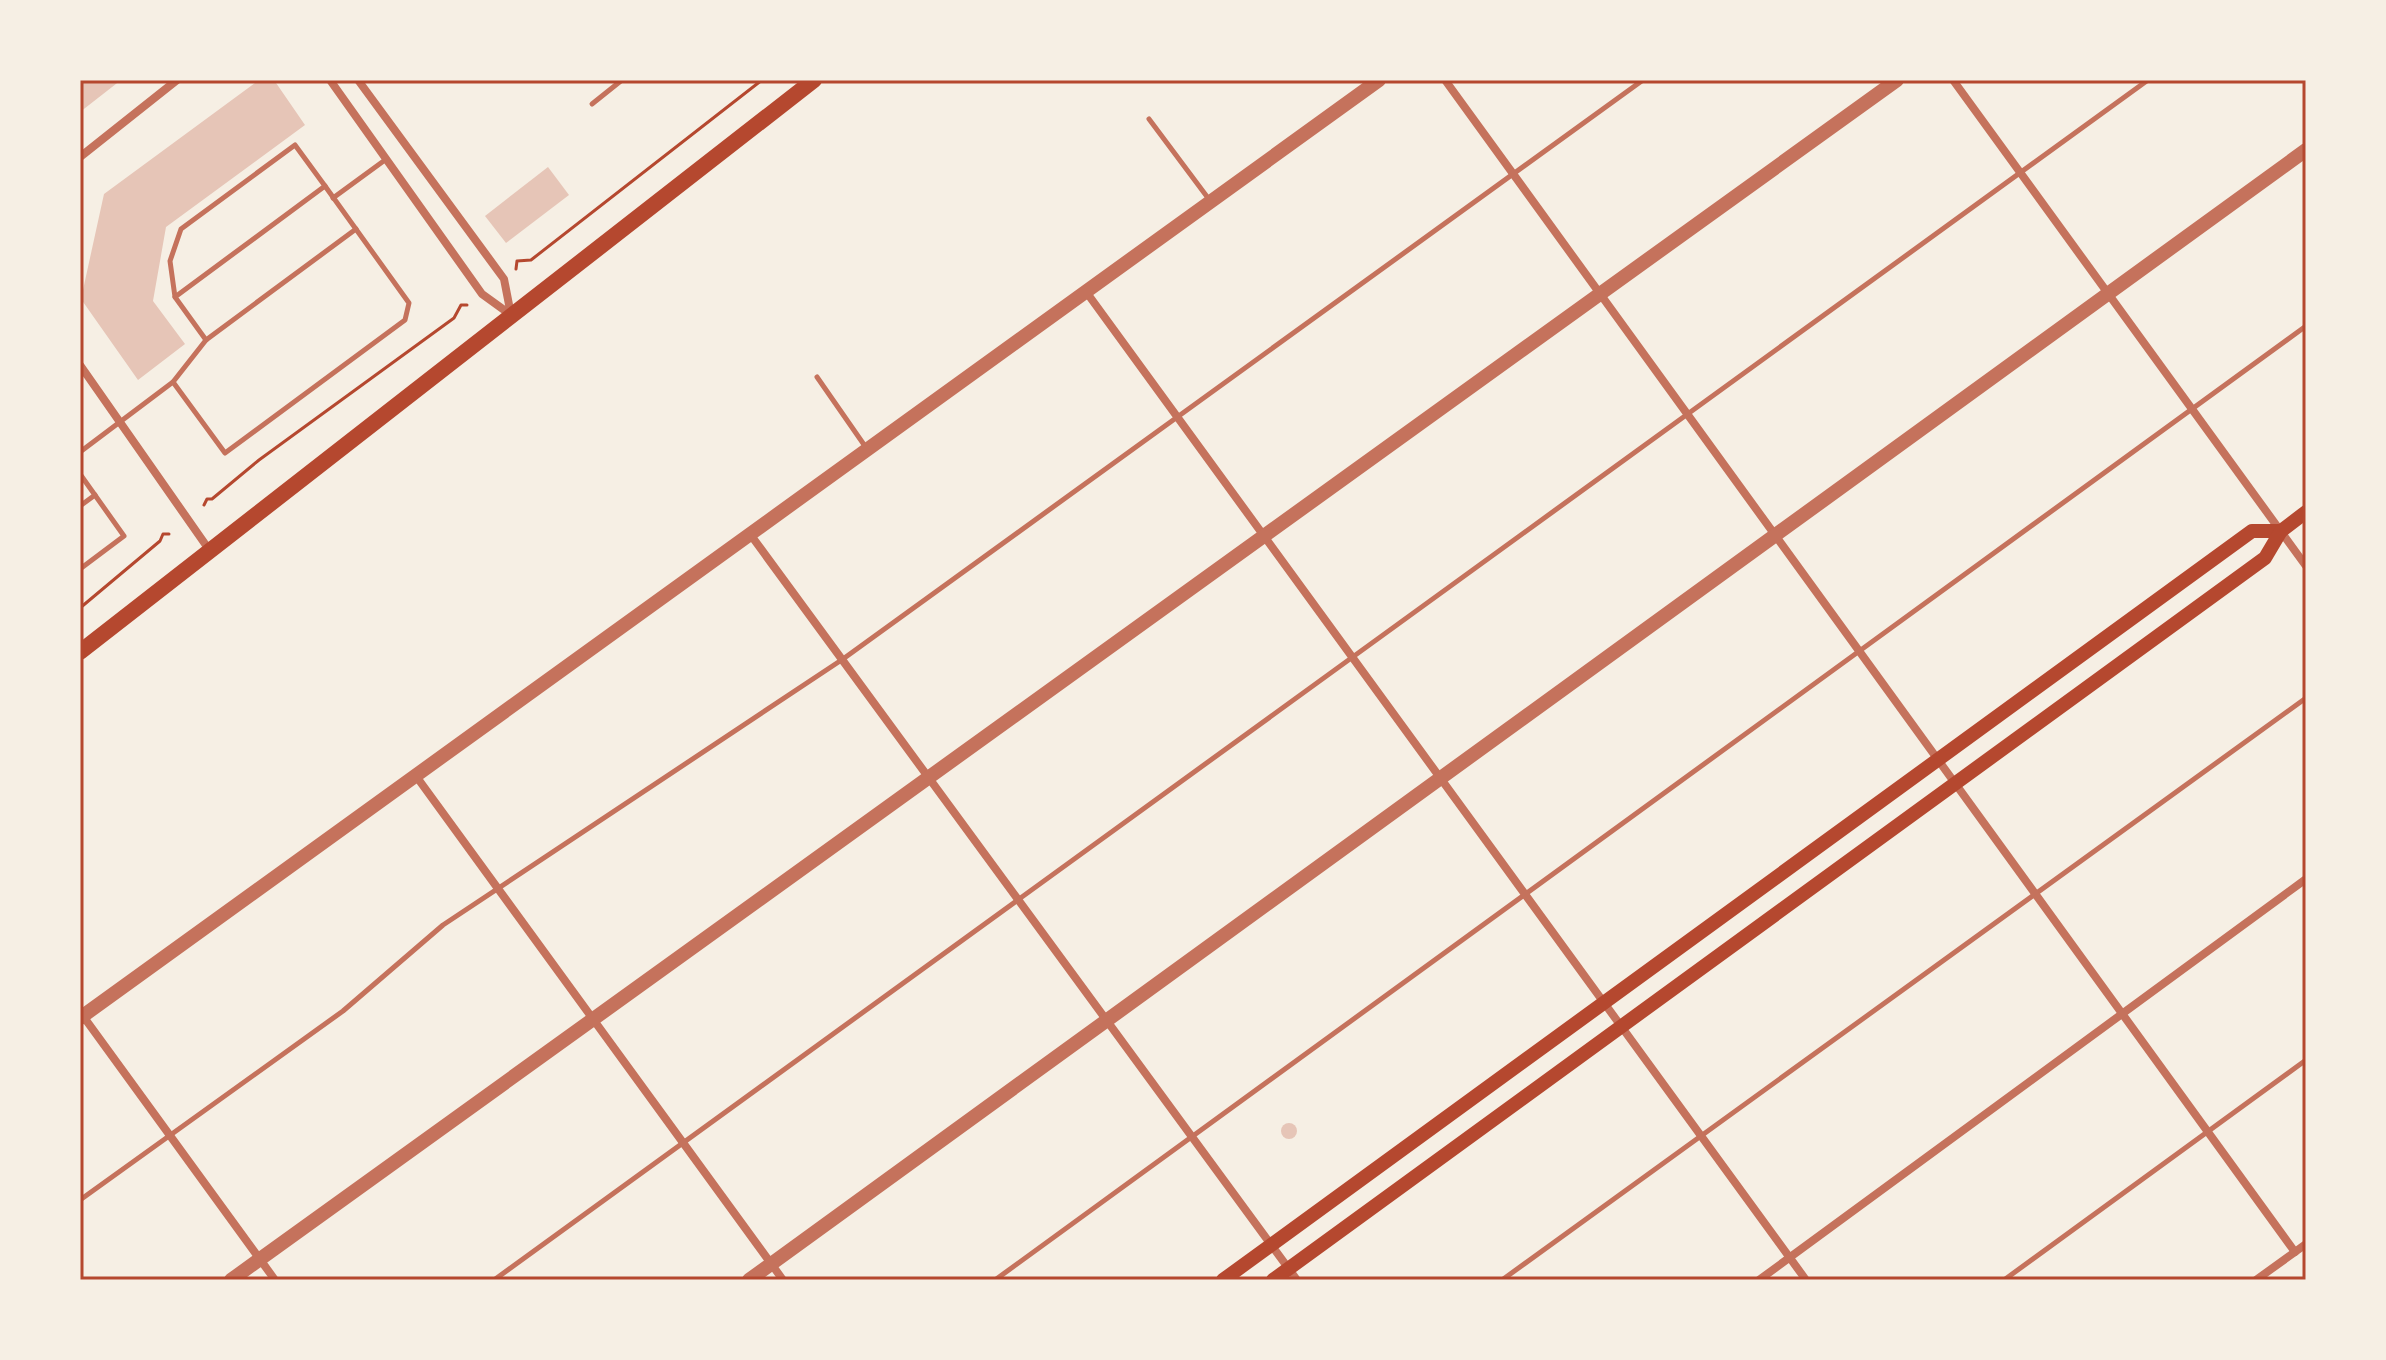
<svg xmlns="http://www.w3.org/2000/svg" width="2386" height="1360" font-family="'Space Grotesk',sans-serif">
	<rect width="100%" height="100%" fill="#f6efe4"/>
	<!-- building -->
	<g fill="#e6c5b7">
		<polygon points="80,80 121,80 80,112"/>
		<polygon points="259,80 274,80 305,125 166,227 153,301 185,344 138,380 81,299 104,194"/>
		<polygon points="548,167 569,195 506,243 485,216"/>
		<circle cx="1289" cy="1131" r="8"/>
	</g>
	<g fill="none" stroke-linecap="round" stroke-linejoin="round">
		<!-- path -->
		<g stroke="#b5482f" stroke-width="3">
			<polyline points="516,269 517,261 531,260 762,80"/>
			<polyline points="204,505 207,499 212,499 259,460 454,318 461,305 467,305"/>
			<polyline points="80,608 160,541 163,534 169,534"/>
		</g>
		<!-- service -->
		<g stroke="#c5725c" stroke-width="5">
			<polyline points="592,104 622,80"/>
			<polyline points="1149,119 1208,198"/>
			<polyline points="333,198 385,160"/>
			<polyline points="175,297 170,261 181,229 295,145 325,186"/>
			<polyline points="817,377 867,449"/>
			<polyline points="173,382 225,453 405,320 409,303 325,186 175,297 206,340"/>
			<polyline points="80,452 173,382 206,340 356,229"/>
			<polyline points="80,474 124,536 80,569"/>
			<polyline points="80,506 95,495"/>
			<polyline points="80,1200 343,1011 443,925 843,659 1643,80"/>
			<polyline points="494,1280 2148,80"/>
			<polyline points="995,1280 2306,326"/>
			<polyline points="1502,1280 2306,698"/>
			<polyline points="2004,1280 2306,1060"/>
		</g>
		<!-- minor -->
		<g stroke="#c5725c" stroke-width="8">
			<polyline points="330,80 482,294 511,315"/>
			<polyline points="358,80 504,279 511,315"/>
			<polyline points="1445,80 2295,1252"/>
			<polyline points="1953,80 2306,566"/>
			<polyline points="80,157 177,80"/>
			<polyline points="1087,293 1806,1280"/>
			<polyline points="80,365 210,551"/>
			<polyline points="750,534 1297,1280"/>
			<polyline points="416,776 783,1280"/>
			<polyline points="83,1016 275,1280"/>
			<polyline points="1759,1280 2306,879"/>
			<polyline points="2256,1280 2306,1244"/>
		</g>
		<!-- tertiary -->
		<g stroke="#c5725c" stroke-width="14">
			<polyline points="80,1018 1379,80"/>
			<polyline points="231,1280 1897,80"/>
			<polyline points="749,1280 2306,150"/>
		</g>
		<!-- secondary -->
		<g stroke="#b5482f" stroke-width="14">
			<polyline points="1223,1280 2252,531 2281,531"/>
			<polyline points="1273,1280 2265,558 2281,531 2306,512"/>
		</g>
		<!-- primary -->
		<polyline stroke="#b5482f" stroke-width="16" points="80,652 814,80"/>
	</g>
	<!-- border -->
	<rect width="2386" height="1360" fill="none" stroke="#f6efe4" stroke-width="164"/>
	<rect x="82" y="82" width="2222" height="1196" fill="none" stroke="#b5482f" stroke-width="3"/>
</svg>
